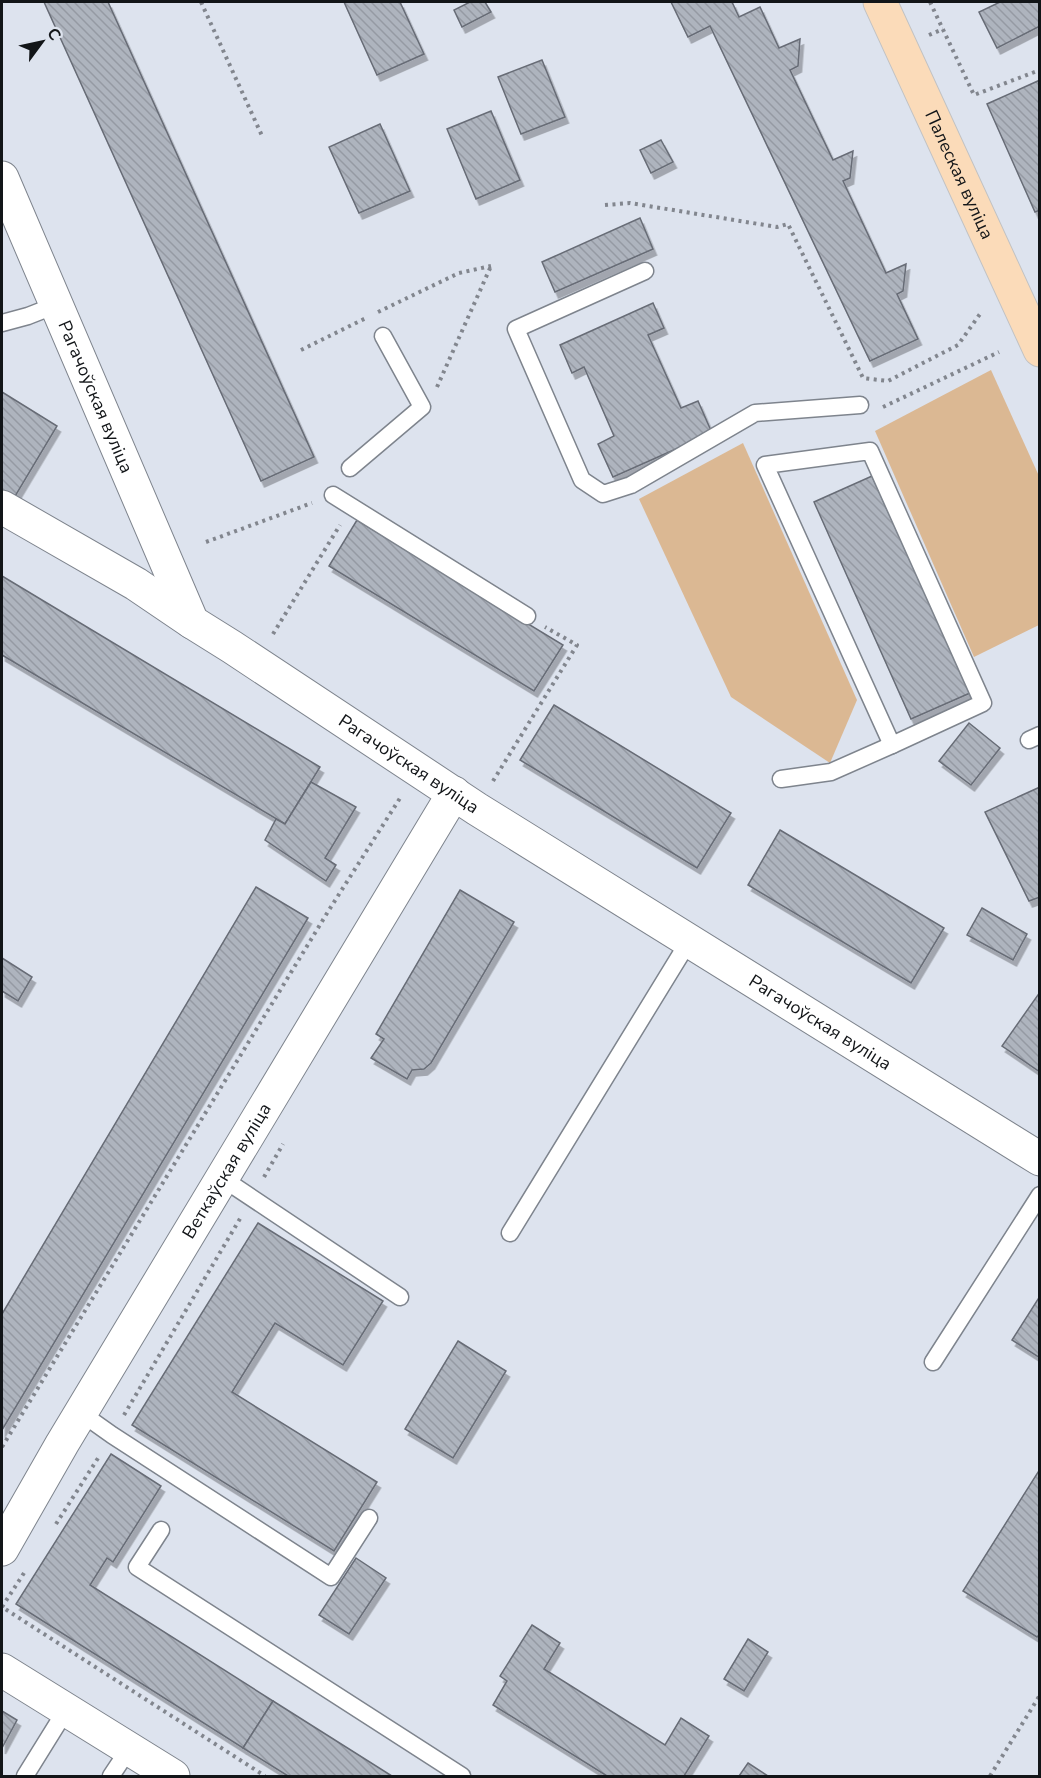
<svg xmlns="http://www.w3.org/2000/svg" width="1041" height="1778" font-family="'Nunito Sans',sans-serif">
	<defs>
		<pattern id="building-back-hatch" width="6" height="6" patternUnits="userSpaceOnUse" patternTransform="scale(1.5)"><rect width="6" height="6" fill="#aeb4be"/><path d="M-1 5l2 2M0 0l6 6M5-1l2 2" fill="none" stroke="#959aa3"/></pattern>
		<filter id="shadow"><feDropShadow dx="3.5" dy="6" stdDeviation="0" flood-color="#0004"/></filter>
	</defs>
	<rect width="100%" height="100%" fill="#dde3ee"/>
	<!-- green -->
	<g fill="#dbb893">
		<polygon points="991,370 1039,476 1039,625 974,657 875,431"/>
		<polygon points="743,443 857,700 830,763 731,697 639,499"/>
	</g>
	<!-- building -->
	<g fill="url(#building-back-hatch)" stroke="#676c76" stroke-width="1.5" filter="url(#shadow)">
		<polygon points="44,2 108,2 314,457 261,481"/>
		<polygon points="344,2 400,2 424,54 377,75"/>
		<polygon points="470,2 485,2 491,12 462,27 454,10"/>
		<polygon points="671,2 732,2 739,17 760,7 779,48 800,39 798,66 790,70 833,160 853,151 850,178 843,181 886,273 906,264 903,291 897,294 918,339 870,361 710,26 688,37"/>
		<polygon points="1000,2 1040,2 1040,26 997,48 979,12"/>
		<polygon points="542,60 565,117 521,134 498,77"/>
		<polygon points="1040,80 1040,210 1035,212 987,104"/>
		<polygon points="491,111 520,180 476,199 447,129"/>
		<polygon points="380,124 410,191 359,213 329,147"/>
		<polygon points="661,140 673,162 651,173 640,150"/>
		<polygon points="640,218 653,249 555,292 542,262"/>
		<polygon points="653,303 664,328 648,335 681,408 698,401 712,433 613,477 598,444 614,436 584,367 572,373 560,345"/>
		<polygon points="2,392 57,426 14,498 2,490"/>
		<polygon points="872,476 970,693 911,719 814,502"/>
		<polygon points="357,520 563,645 534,691 329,566"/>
		<polygon points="2,576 320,767 285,824 2,655"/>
		<polygon points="554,705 731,813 697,868 520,760"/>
		<polygon points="969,723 1000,748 971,785 939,761"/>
		<polygon points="311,782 356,807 325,858 336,865 326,881 265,840 276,819 285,824"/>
		<polygon points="1040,787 1040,897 1029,901 985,812"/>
		<polygon points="780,830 944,928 911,983 748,885"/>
		<polygon points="256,887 308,918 2,1430 2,1314"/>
		<polygon points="460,890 514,922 431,1063 424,1069 412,1070 407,1079 371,1058 384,1039 376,1034"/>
		<polygon points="982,908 1027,934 1013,960 967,935"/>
		<polygon points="2,958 32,977 18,1001 2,991"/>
		<polygon points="1040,992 1040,1072 1002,1046"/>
		<polygon points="258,1223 383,1301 343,1365 275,1323 232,1392 377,1482 334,1551 132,1425"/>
		<polygon points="1040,1296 1040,1358 1012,1340"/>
		<polygon points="458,1341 506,1371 453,1458 405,1429"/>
		<polygon points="111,1454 161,1486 113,1562 107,1558 90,1585 273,1701 243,1748 16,1604"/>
		<polygon points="1040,1469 1040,1634 1037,1637 963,1591"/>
		<polygon points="356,1558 386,1578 349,1634 319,1615"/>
		<polygon points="532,1625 560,1643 544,1669 665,1745 681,1718 709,1736 684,1776 607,1776 493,1705 507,1681 500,1676"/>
		<polygon points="748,1639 768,1652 744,1691 724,1679"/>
		<polygon points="273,1701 392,1776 288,1776 243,1748"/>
		<polygon points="2,1711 17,1720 2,1748"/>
		<polygon points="748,1763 768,1776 739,1776"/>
	</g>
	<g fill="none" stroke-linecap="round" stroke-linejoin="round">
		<!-- service casing -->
		<g stroke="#7e848d" stroke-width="19">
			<g id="service">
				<polyline points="645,271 516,329 582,480 603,494 631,485 755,413 860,405"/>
				<polyline points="2,323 28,316 56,305"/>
				<polygon points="870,451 983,703 892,745 765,465"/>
				<polyline points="350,468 422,407 383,336"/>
				<polyline points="333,495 527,616"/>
				<polyline points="1029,740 1040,735"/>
				<polyline points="781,779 831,772 892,745"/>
				<polyline points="222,1178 400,1297"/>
				<polyline points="510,1233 689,941"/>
				<polyline points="933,1362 1040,1195"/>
				<polyline points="81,1413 112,1435 331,1577 369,1518"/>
				<polyline points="161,1530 137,1567 462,1776"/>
				<polyline points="25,1776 66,1710"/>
				<polyline points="111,1776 129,1749"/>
			</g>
		</g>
		<!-- minor casing -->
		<g stroke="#7e848d" stroke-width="35">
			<g id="minor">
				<path id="s1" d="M2,178l190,444 40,25 245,162 563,350"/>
				<polyline points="2,507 136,584 192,622"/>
				<path id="s2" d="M2,1549l60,-105 392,-651"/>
				<polyline points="2,1670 173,1776"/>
			</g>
		</g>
		<!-- primary casing -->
		<g stroke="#c1c2c3" stroke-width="35">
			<g id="primary">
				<path id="s3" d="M880,2l160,348"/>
			</g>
		</g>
		<!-- path -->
		<g stroke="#82868e" stroke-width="4" stroke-dasharray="3 4.5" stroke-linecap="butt">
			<polyline points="201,2 263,138"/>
			<polyline points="930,2 974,95 1040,70"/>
			<polyline points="929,35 943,29"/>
			<polyline points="605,205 630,203 777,227 788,224 863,378 888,381 958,345 980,314"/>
			<polyline points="378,312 459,273 491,266"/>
			<polyline points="301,350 366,318"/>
			<polyline points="437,387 491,266"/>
			<polyline points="883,407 999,352"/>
			<polyline points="206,542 312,503"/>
			<polyline points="273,634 340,525"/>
			<polyline points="493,781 577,645 545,627"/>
			<polyline points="264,1177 283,1144"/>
			<polyline points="124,1415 241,1217"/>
			<polyline points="2,1447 329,910 402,795"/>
			<polyline points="56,1524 100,1455"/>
			<polyline points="24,1573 2,1607 265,1776"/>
			<polyline points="990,1776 1040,1695"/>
		</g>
		<!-- service -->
		<use href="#service" stroke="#fff" stroke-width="16"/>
		<!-- minor -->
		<use href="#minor" stroke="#fff" stroke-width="33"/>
		<!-- primary -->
		<use href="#primary" stroke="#fbdbb9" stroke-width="33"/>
	</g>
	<g text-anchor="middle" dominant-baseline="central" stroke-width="4.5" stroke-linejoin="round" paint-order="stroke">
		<!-- street labels -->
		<g font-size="18" fill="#121518" stroke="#dde3ee">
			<text stroke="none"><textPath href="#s3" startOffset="190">Палеская вуліца</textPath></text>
			<text stroke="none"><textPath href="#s1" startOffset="238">Рагачоўская вуліца</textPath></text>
			<text stroke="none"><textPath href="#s1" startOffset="742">Рагачоўская вуліца</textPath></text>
			<text stroke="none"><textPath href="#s1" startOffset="1228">Рагачоўская вуліца</textPath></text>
			<text stroke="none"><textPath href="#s2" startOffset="440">Веткаўская вуліца</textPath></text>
		</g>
	</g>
	<!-- border -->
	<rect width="1041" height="1778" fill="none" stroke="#121518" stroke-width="6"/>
	<!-- north arrow -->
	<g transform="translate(42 42) rotate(57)" stroke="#dde3ee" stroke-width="4.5" paint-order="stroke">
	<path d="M0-4.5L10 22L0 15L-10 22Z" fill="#121518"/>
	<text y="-9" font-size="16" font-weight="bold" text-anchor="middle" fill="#121518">С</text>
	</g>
</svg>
